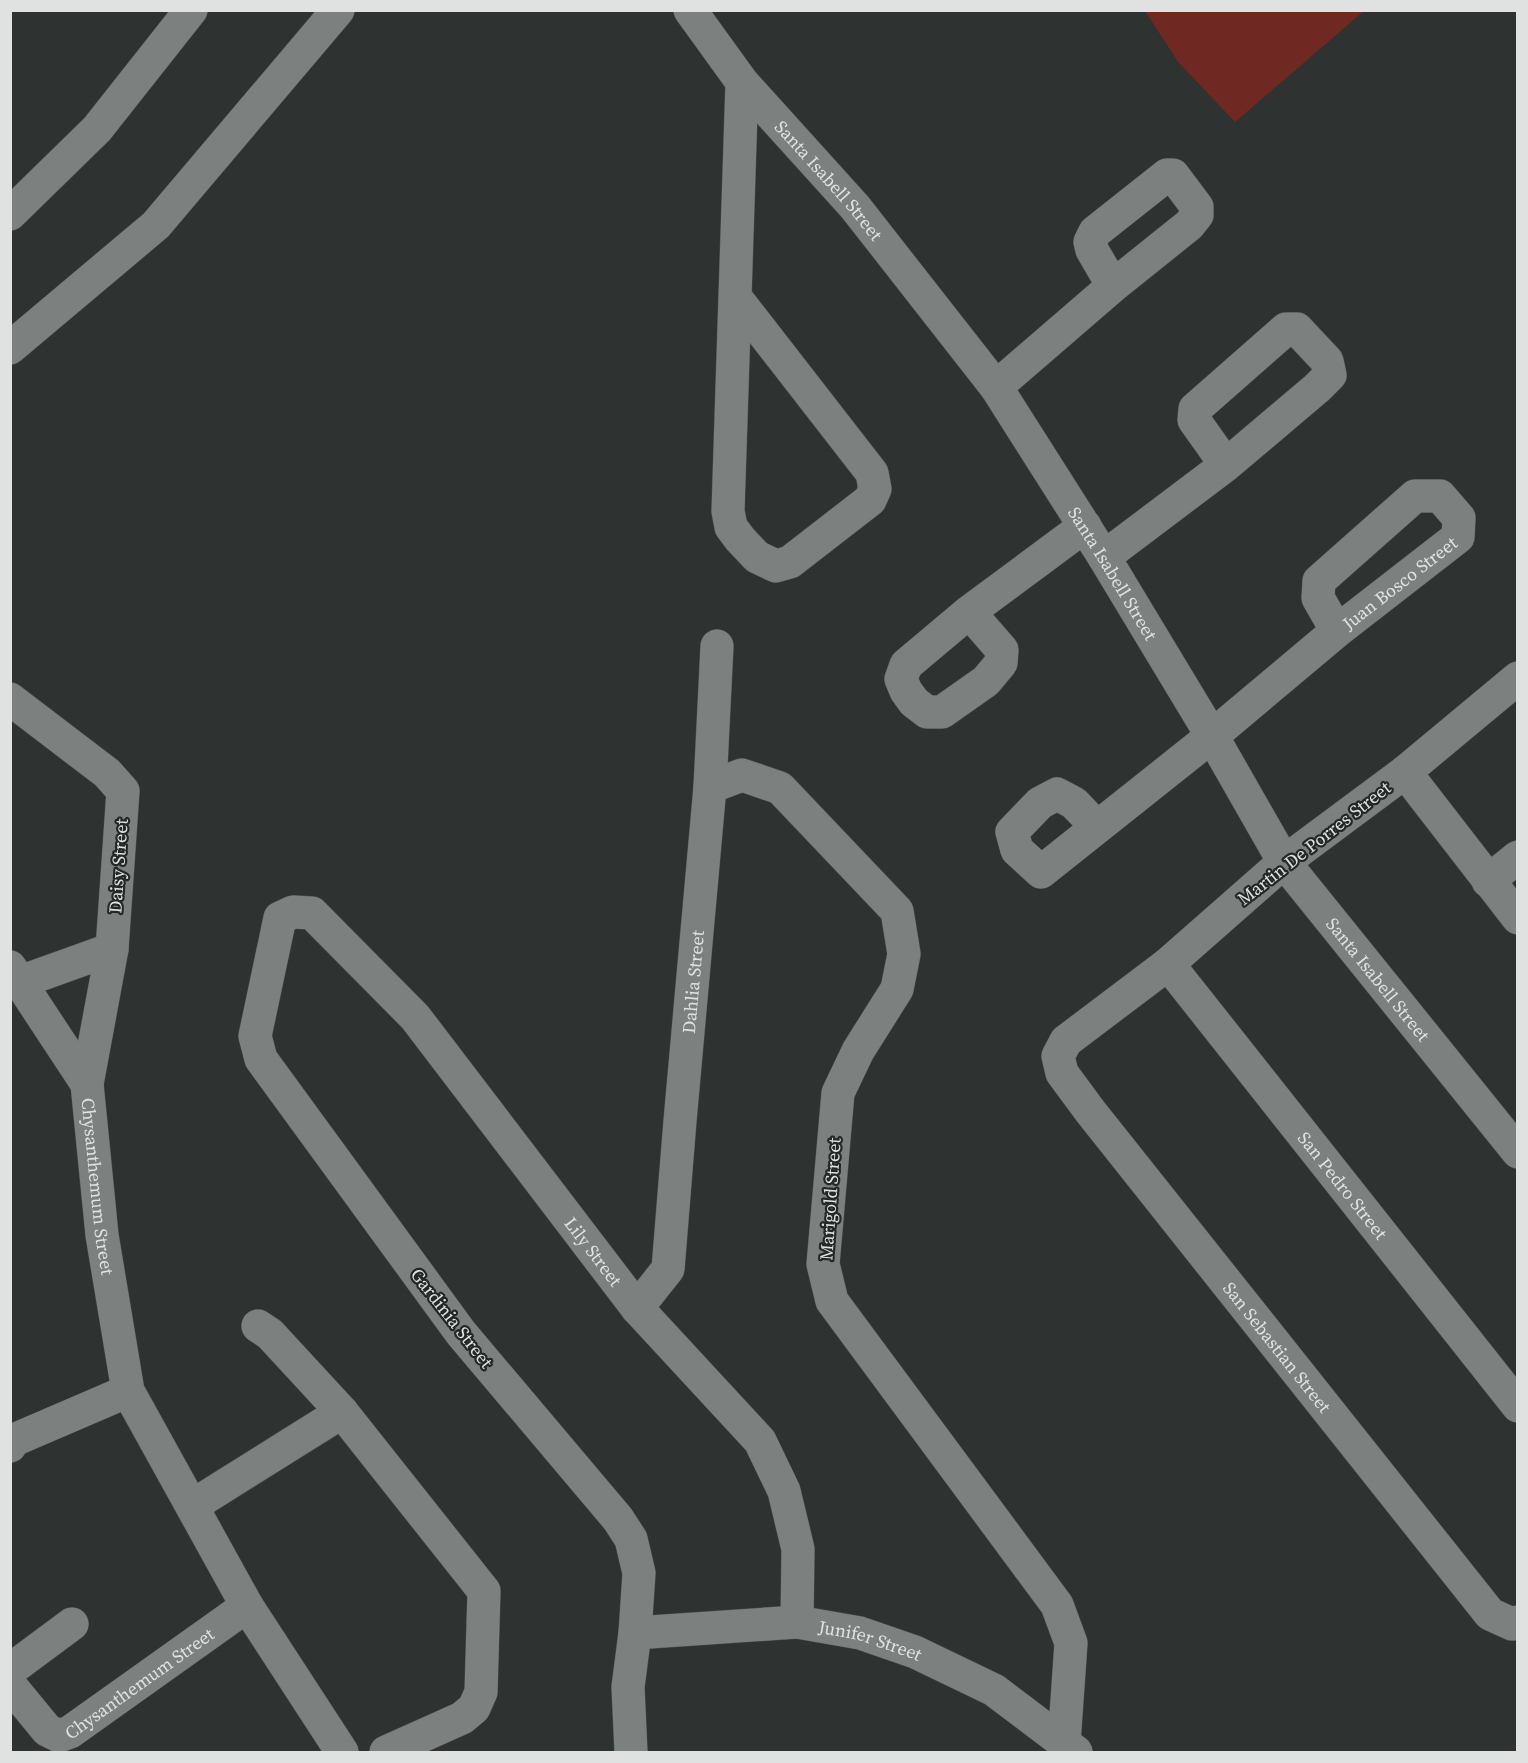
<svg xmlns="http://www.w3.org/2000/svg" width="1528" height="1763" font-family="'Source Serif 4',serif">
	<rect width="100%" height="100%" fill="#2e3230"/>
	<!-- green -->
	<polygon fill="#6f2822" points="1145,11 1364,11 1235,122 1178,62"/>
	<g fill="none" stroke-linecap="round" stroke-linejoin="round">
		<!-- minor casing -->
		<g stroke="#4b4e4c" stroke-width="34">
			<g id="minor">
				<path id="s1" d="M690,10l52,72 113,125 141,180 108,170 108,179 72,126 234,290"/>
				<polyline points="10,214 97,129 191,10"/>
				<polyline points="736,298 872,473 875,489 870,500 790,562 776,566 757,557 740,539 731,527 728,511 742,82"/>
				<polyline points="10,348 156,225 338,10"/>
				<polyline points="996,387 1113,286 1189,225 1197,215 1197,207 1173,175 1167,175 1095,232 1090,242 1092,250 1113,286"/>
				<polyline points="1104,557 1226,465 1317,388 1330,375 1327,361 1297,329 1286,329 1195,409 1194,420 1226,465"/>
				<polyline points="969,612 1002,650 1001,663 986,681 942,712 927,712 914,702 906,691 901,679 906,665 969,612 1085,526"/>
				<path id="s2" d="M1518,678l-113,94 -121,90 -116,102 -102,77 -8,15 4,17 28,38 400,503 22,10 6,-2"/>
				<polyline points="10,699 107,773 123,791 112,949 87,1084"/>
				<polyline points="1405,772 1518,918"/>
				<polyline points="710,787 742,775 780,788 897,911 904,954 897,989 858,1051 838,1093 823,1264 832,1301 1057,1605 1071,1643 1064,1743"/>
				<path id="s3" d="M1097,827l-23,-24 -17,-9 -17,9 -28,29 5,18 24,22 171,-136 125,-105 121,-94 1,-19 -19,-22h-25l-96,85 -1,17 19,33"/>
				<polyline points="1488,881 1518,857"/>
				<path id="s4" d="M1168,964l350,442"/>
				<path id="s5" d="M10,967l77,117 15,151 26,156 119,215 95,146"/>
				<polyline points="20,982 112,949"/>
				<path id="s6" d="M637,1308l31,-39 12,-148 30,-334 7,-141"/>
				<polyline points="258,1326 270,1334 342,1412 484,1591 481,1692 474,1708 462,1718 386,1752"/>
				<polyline points="10,1446 14,1440 128,1391"/>
				<polyline points="192,1506 342,1412"/>
				<path id="s7" d="M635,1633l162,-11 63,11 55,19 79,38 82,62"/>
				<polyline points="10,1670 72,1624"/>
				<path id="s8" d="M10,1685l37,45 12,6 11,-4 177,-126"/>
				<path id="s9" d="M631,1752l-3,-65 7,-54 4,-60 -8,-34 -13,-20 -157,-186 -200,-274 -6,-23 25,-118 13,-6 19,1 103,104 222,291 123,133 24,50 14,58 -1,73"/>
			</g>
		</g>
		<!-- minor -->
		<use href="#minor" stroke="#7c817f" stroke-width="33"/>
	</g>
	<g text-anchor="middle" dominant-baseline="central" stroke-width="4.5" stroke-linejoin="round" paint-order="stroke">
		<!-- street labels -->
		<g font-size="18" fill="#e0e2e1" stroke="#242826">
			<text stroke="none"><textPath href="#s1" startOffset="220">Santa Isabell Street</textPath></text>
			<text stroke="none"><textPath href="#s1" startOffset="706">Santa Isabell Street</textPath></text>
			<text stroke="none"><textPath href="#s3" startOffset="624">Juan Bosco Street</textPath></text>
			<text transform="translate(1314 843) rotate(-38)">Martin De Porres Street</text>
			<text transform="translate(118 866) rotate(-86)">Daisy Street</text>
			<text stroke="none"><textPath href="#s1" startOffset="1192">Santa Isabell Street</textPath></text>
			<text stroke="none"><textPath href="#s6" startOffset="338">Dahlia Street</textPath></text>
			<text stroke="none"><textPath href="#s4" startOffset="282">San Pedro Street</textPath></text>
			<text stroke="none"><textPath href="#s5" startOffset="243">Chysanthemum Street</textPath></text>
			<text transform="translate(830 1199) rotate(-86)">Marigold Street</text>
			<text stroke="none"><textPath href="#s9" startOffset="1440">Lily Street</textPath></text>
			<text transform="translate(452 1318) rotate(52)">Gardinia Street</text>
			<text stroke="none"><textPath href="#s2" startOffset="963">San Sebastian Street</textPath></text>
			<text stroke="none"><textPath href="#s7" startOffset="238">Junifer Street</textPath></text>
			<text stroke="none"><textPath href="#s8" startOffset="168">Chysanthemum Street</textPath></text>
		</g>
	</g>
	<!-- border -->
	<rect width="1528" height="1763" fill="none" stroke="#e0e2e1" stroke-width="24"/>
</svg>
